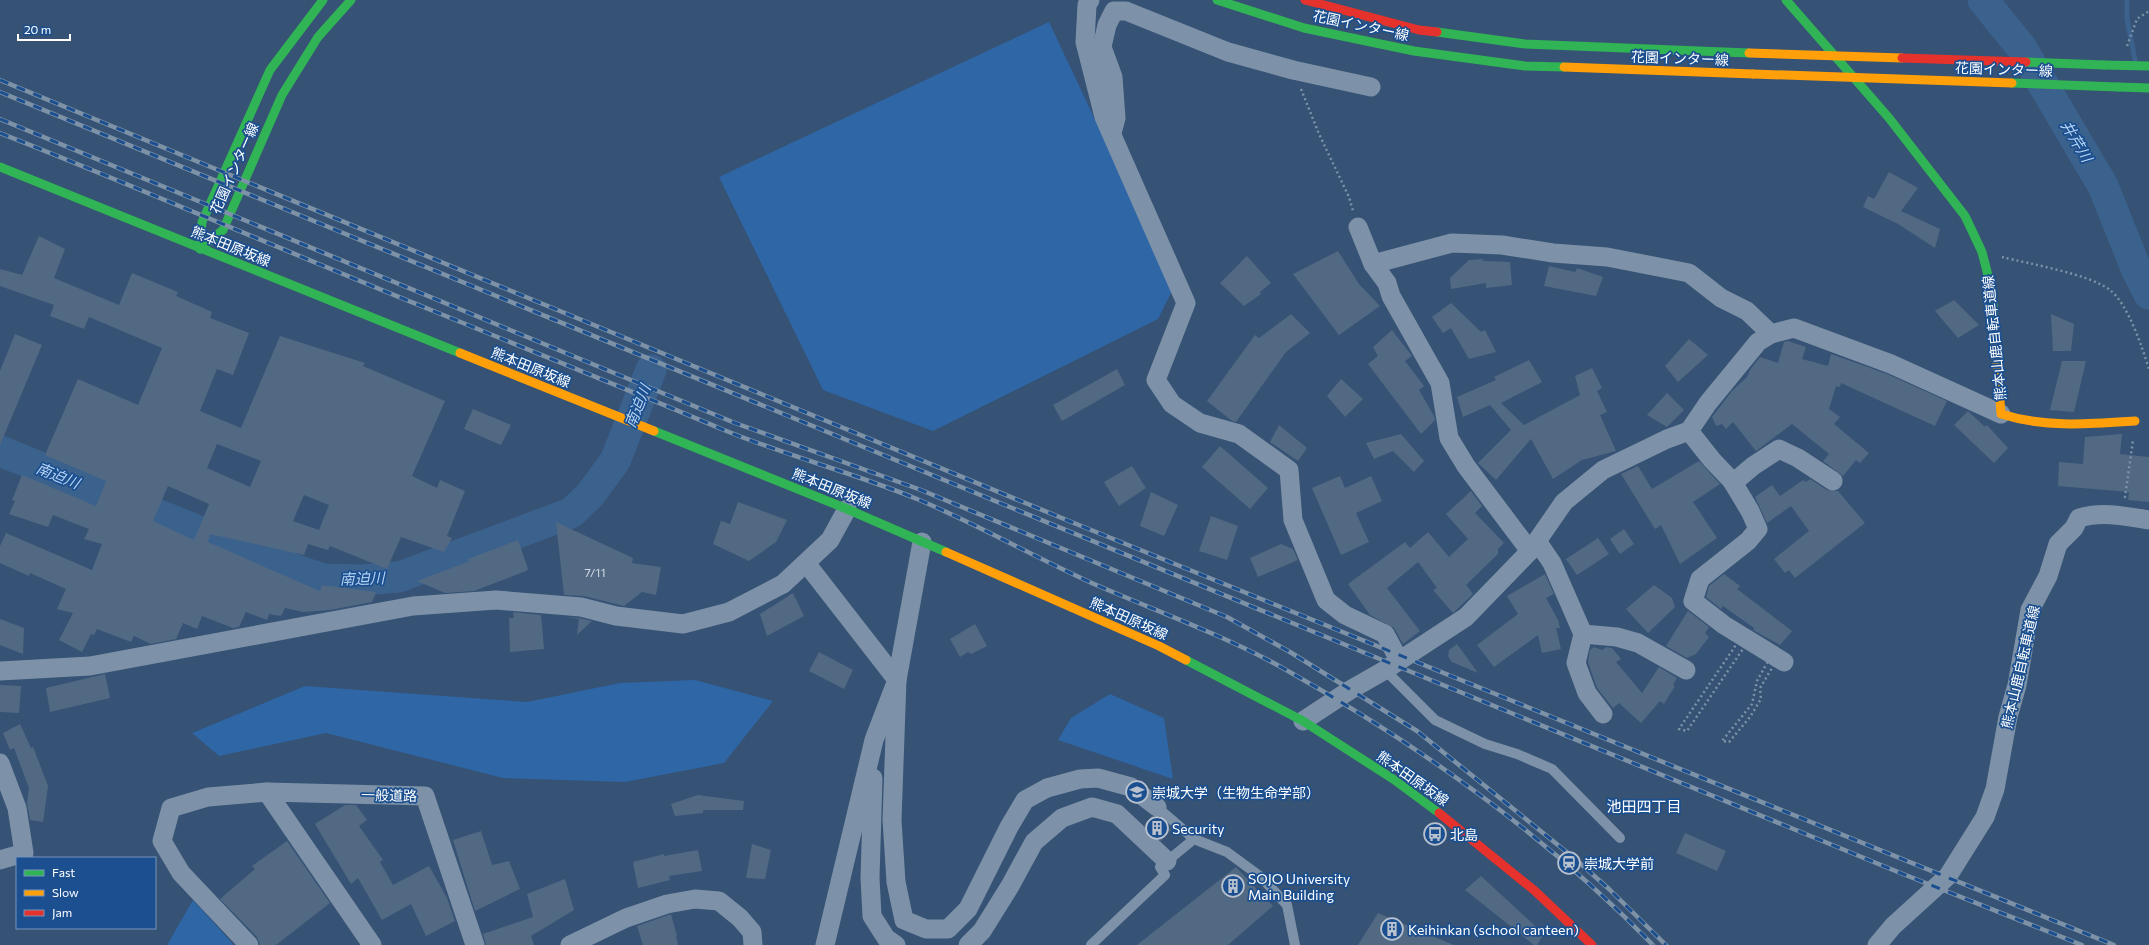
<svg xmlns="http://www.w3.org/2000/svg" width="2149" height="945" font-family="Commissioner,'Noto Sans JP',sans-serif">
	<rect width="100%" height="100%" fill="#365274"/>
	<!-- green -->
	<g fill="#2f66a5">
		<polygon points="1049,22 1174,287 1158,319 933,431 823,390 719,177"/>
		<polygon points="695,680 773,701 724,763 625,782 503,778 326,733 219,756 192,733 305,686 527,702 620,683"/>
		<polygon points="1110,694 1164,718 1173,779 1058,740 1071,718"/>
		<polygon points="193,900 232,943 233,945 167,945"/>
	</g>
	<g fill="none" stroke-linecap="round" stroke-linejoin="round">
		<!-- stream -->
		<polyline stroke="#3b618d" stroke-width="5" points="2127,0 2127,19 2135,60"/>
		<!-- river -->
		<g stroke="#3b618d" stroke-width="31">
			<polyline points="1983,0 2021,47 2103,186 2137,271 2149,294"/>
			<polyline points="0,451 296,570 324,579 362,580 399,577 571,513 590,495 615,461 651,370"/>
		</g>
	</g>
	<!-- building -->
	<g fill="#526984" fill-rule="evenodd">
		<polygon points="1889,172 1918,188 1901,211 1940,229 1935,248 1898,224 1863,207 1868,196 1874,199"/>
		<path d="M39,236l26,13 -11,29 65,27 13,-32 46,19 -2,4 36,16 -2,6 39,15 -16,42 -16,-6 -17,42 41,17 39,-92 85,27 -2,3 82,35 -33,75 25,12 3,-8 25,11 -18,45 5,2 -8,14 -43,-15 -14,32 -57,-23 -2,4 -20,-6 -4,11 -94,-21 -2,8 112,49 2,-6 54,7 -4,10 -42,8 -27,2 -18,-4 -4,8 -12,-2 -2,6 -21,-8 -7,15 -6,1 -31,-12 -5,13 -14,-6 -7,16 -25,5 -17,-8 -3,6 -34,-13 -3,6 -3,-1 -9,18 -23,-12 14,-27 -16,-4 9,-20 -36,-16 -1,3 -29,-13v-17l6,-13 86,37 10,-26 -18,-5 5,-10 -36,-14 -5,12 -39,-13 6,-13 -3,-1 10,-25 74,31 10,-25 -61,-26 33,-76 60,26 24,-57 -73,-31 -5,12 -34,-13 4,-11 -54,-19v-17l22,6zM217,444l44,17 -11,26 -43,-19zM168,486l41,18 -15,36 -41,-19zM304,495l25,10 -10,25 -26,-9z"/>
		<polygon points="1338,251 1359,284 1380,306 1339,335 1293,274"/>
		<polygon points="1247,256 1271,283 1260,292 1261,294 1244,306 1220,283"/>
		<polygon points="1483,259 1483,261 1510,262 1512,285 1486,288 1486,283 1451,289 1450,278 1469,260"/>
		<polygon points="1549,266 1575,272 1577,268 1603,277 1596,296 1544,286"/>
		<polygon points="1954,300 1979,325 1958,338 1935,311"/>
		<polygon points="1451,303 1481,332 1485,330 1496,352 1469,359 1451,328 1443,333 1432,317"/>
		<polygon points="1291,314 1310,333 1286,352 1236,422 1232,421 1207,401 1255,335 1259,338"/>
		<polygon points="2051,314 2074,324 2071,351 2053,351"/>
		<polygon points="1392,330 1412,356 1405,361 1424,386 1419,390 1434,416 1435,420 1421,434 1368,364 1378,356 1373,347"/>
		<polygon points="15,334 42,345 0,445 0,371"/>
		<polygon points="1689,339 1708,355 1678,382 1665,366"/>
		<polygon points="1788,341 1806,347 1802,359 1828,366 1831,354 1834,355 1887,374 1947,401 1935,426 1841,383 1840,387 1836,386 1829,409 1840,417 1834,424 1869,453 1860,463 1856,460 1843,476 1823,461 1829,454 1792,424 1756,451 1733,422 1726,429 1722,424 1716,426 1712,417 1732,391 1747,377 1750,370 1760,357 1778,363 1784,342"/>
		<polygon points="1529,360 1542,382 1501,403 1524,425 1580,395 1575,376 1592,368 1602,388 1597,391 1607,412 1600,415 1616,451 1582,460 1553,479 1531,439 1496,480 1478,463 1511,430 1490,405 1463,417 1457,397 1496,380 1494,377"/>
		<polygon points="2062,361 2086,361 2074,412 2050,410"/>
		<polygon points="1117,369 1125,385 1062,421 1053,405"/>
		<polygon points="1341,379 1363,399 1345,417 1327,396"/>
		<polygon points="1667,393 1684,410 1667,427 1647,415"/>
		<polygon points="473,409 511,425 501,445 464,429"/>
		<polygon points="1968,411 1985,427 1987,425 2008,448 1994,463 1954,425"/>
		<polygon points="1279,425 1307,448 1298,461 1270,442"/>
		<polygon points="1401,434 1424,461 1414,472 1393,451 1374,459 1366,443"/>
		<polygon points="2122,434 2120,454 2149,457 2149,502 2128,500 2129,492 2058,486 2059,462 2083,464 2085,437"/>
		<polygon points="1220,446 1268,488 1250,509 1202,467"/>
		<polygon points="1699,461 1720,484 1693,502 1717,538 1680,564 1661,525 1655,529 1621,474 1638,466 1652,489"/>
		<polygon points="1132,466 1146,488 1119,506 1104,482"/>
		<polygon points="1340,476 1345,488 1371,476 1382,501 1356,513 1369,542 1341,555 1312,488"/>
		<polygon points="1810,479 1827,490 1838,491 1865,523 1795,578 1789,570 1785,573 1774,559 1809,531 1791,506 1767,523 1755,497 1772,485 1780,496 1803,480 1806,482"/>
		<polygon points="1471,491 1482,506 1475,513 1504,543 1498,549 1498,554 1466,585 1473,594 1453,613 1433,590 1437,588 1418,562 1387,588 1420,631 1403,644 1394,628 1370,615 1348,584 1405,542 1410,548 1428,532 1449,557 1468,539 1446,514"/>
		<polygon points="1151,492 1178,505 1164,536 1140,526"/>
		<polygon points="738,502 787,520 776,542 749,561 713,544 721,521 730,524"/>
		<polygon points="1211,516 1238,526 1227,560 1199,551"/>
		<polygon points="556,522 633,558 632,563 661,567 656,595 642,592 624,606 584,596 564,595"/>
		<polygon points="1624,529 1634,544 1620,554 1610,539"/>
		<polygon points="1598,538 1609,554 1577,575 1566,559"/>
		<polygon points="518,540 528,569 526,571 474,591 445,593 417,581 470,561 466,560"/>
		<polygon points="1281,544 1293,549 1298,560 1258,577 1250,558"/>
		<polygon points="1545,574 1554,594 1546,598 1558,620 1560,628 1556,628 1561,649 1542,653 1538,635 1494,667 1477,645 1518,614 1507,596"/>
		<polygon points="1724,574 1740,586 1737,589 1792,631 1780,645 1753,630 1754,628 1723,606 1721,609 1706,597 1709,586"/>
		<polygon points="1654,585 1672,598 1675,607 1648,633 1626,609"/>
		<polygon points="793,593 804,616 767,636 760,614"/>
		<polygon points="1688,611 1709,627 1705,633 1709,637 1696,654 1687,658 1666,646"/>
		<polygon points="513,612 541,615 544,649 510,652 509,618 514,618"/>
		<polygon points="566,617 579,618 592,621 577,635 579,619"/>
		<polygon points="0,619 24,628 23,654 0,645"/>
		<polygon points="975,624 987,646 971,654 968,652 960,657 950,639"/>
		<polygon points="1457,644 1478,673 1452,662 1448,656 1449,650"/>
		<polygon points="1594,647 1602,650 1606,647 1612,648 1621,659 1616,662 1642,693 1659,667 1677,678 1673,685 1675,686 1664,704 1660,701 1641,723 1619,703 1613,708 1597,688 1588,662 1590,650"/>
		<polygon points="819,652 853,670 844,689 809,671"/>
		<polygon points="105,674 110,698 50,712 46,688"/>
		<polygon points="0,685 21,686 19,713 0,712"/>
		<polygon points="20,724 31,748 33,747 48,786 43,822 30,820 27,803 29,788 14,748 10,750 3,733"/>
		<polygon points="698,795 744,801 743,810 703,810 703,813 675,816 671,804"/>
		<polygon points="345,805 356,805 367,820 359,826 383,860 380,862 393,885 429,866 447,898 455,921 426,936 411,904 382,920 358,878 351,884 315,824"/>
		<polygon points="1152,816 1157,818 1171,830 1161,841 1144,825"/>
		<polygon points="481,831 492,865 509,861 520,889 475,911 453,840"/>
		<polygon points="1685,833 1726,851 1717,871 1676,853"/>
		<polygon points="287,841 330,903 276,945 260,945 257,937 220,899 255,869 252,866"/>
		<polygon points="752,844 771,850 765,879 746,878"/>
		<polygon points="698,850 702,871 669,876 670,880 638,888 633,862 664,854 664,856"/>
		<polygon points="1236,867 1273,906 1228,945 1137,945"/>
		<polygon points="1481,876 1544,934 1537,945 1534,945 1465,890"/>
		<polygon points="565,879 574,910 531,936 534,945 486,945 483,934 533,917 527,894"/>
		<polygon points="1378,913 1454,945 1358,945"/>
		<polygon points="671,914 677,936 676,936 678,945 643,945 637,926"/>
	</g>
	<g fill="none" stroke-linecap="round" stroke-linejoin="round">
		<!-- path -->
		<g stroke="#7d92a8" stroke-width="2.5" stroke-dasharray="2 3" stroke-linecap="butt">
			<polyline points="2127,46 2137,19 2149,11"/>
			<polyline points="1301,89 1319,134 1349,197 1353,211"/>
			<path d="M2002,257c28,7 87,17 108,33 18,14 32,57 39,79"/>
			<polyline points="2124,497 2125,497 2133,440"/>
			<polygon points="1742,636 1749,640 1687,731 1679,729"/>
			<polygon points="1772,654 1778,658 1760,688 1761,699 1750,717 1729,742 1722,741 1752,704 1757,681"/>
		</g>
		<!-- lane -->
		<g stroke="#7d92a8" stroke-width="10">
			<polyline points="1385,670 1435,720 1485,744 1517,754 1552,769 1620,838"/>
			<polyline points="1194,839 1227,852 1261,877 1287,905 1295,945"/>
			<polyline points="1091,945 1165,875 1160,867 1194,839 1157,807"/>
		</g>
		<!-- street -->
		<g stroke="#7d92a8" stroke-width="19">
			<polyline points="1090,0 1087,5 1085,42 1104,117 1186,303 1156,380 1172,404 1200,423 1239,434 1289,470 1293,520 1326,600 1345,615 1385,634 1399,660"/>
			<polyline points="1112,133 1116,118 1113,77 1102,47 1107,25 1114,11 1126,11 1228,52 1293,70 1371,87"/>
			<polyline points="1358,227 1373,264 1387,283 1391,296 1440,383 1449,438 1466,466 1530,551"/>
			<polyline points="1373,264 1452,243 1502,245 1553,253 1607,257 1689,273 1721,298 1747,311 1771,334"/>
			<polyline points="1689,431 1712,460 1732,481 1750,511 1758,529 1748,541 1700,579 1693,601 1724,625 1784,662"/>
			<polyline points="1733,483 1753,466 1779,449 1798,458 1833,481"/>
			<polyline points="1537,541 1552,563 1583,634 1576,663 1587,693 1603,714"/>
			<polyline points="806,563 897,680 892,820 896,882 904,920 926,929 948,929 968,909 1009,827 1025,800 1047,788 1080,779 1098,778 1131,787 1157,807"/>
			<polyline points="1583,634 1617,637 1638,643 1686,670"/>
			<polyline points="0,671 90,666 413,606 496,600 581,607 616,616 683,624 729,612 783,584 830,540 847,509"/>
			<polyline points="1303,721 1350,690 1385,670 1466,617 1530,551 1564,502 1603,470 1667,439 1689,431 1708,403 1758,342 1771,334 1794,328 1891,364 2001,414"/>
			<polyline points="0,763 17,808 24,853 0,860"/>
			<polyline points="873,778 870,878 872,916 886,938 896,945"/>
			<polyline points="249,945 181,873 162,841 171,808 208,797 267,792"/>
			<polyline points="372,945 267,792 425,796 475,945"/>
			<polyline points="570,945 626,918 667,904 695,899 719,901 740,918 752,932 753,945"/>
			<polyline points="825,945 874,740 897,680 922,542"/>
			<polyline points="968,945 982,931 1010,886 1034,842 1062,818 1092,807 1117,814 1167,861"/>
			<path d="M1877,945l16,-19 55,-50 37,-59 10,-28 13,-72 9,-32 13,-75 18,-34 10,-32 16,-16 5,-10c23,-7 46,-2 70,2"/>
		</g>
		<!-- fast -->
		<g stroke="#30b455" stroke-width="9">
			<polyline points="1217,0 1304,28 1414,51 1525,66 1564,67"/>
			<polyline points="1786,0 1889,118 1965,216 1982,252 1992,291 1995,338"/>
			<polyline points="1437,32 1525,44 1749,53"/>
			<polyline points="2104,65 2149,66"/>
			<polyline points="2118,87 2149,88"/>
			<polyline points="0,167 460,353"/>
			<polyline points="200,249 223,230 282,95 318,37 351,0"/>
			<polyline points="200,249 202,222 270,70 323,0"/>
			<polyline points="654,431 847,509 946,552"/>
			<polyline points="1186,660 1303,721 1393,779 1439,813"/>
		</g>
		<!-- slow -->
		<g stroke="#ff9f0a" stroke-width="9">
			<polyline points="1564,67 1753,74"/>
			<path d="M1995,338l6,76c44,14 88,10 134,7"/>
			<polyline points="460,353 654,431"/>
			<polyline points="946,552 1159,646 1186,660"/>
		</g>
		<!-- jam -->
		<g stroke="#e5322d" stroke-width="9">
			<polyline points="1305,0 1419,30 1437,32"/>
			<polyline points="1439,813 1535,891 1592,945"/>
		</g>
		<!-- rail casing -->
		<g stroke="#7e92a7" stroke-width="4.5">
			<g id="rail">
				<polyline points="0,80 1069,521 2114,945"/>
				<polyline points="0,92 1898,872 2082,945"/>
				<polyline points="0,119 735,423 921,490 1227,617 1290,652 1417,731 1574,858 1609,889 1666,945"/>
				<path d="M0,133c145,57 287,119 431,177 98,40 196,79 293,120 63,26 130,43 193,69 60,25 117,58 177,85 62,27 127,50 187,83 135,76 264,167 372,278"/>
			</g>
		</g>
		<!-- rail -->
		<use href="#rail" stroke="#1b4f8f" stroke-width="3" stroke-dasharray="9" stroke-linecap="butt"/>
		<!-- fast-bridge -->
		<g stroke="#30b455" stroke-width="9">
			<polyline points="2026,62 2104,65"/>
			<polyline points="2012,83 2118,87"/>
		</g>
		<!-- slow-bridge -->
		<g stroke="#ff9f0a" stroke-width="9">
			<polyline points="1749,53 1902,58"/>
			<polyline points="1753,74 2012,83"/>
		</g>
		<!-- jam-bridge -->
		<polyline stroke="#e5322d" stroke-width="9" points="1902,58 2026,62"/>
	</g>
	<!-- icons -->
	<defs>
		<g id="university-ring" transform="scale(1.15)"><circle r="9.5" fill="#1b4f8f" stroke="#b9c2ce" stroke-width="1.5"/><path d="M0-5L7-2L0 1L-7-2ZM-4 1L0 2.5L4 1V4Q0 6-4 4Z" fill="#b9c2ce"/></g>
		<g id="building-ring" transform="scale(1.15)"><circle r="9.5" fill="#1b4f8f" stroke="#b9c2ce" stroke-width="1.5"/><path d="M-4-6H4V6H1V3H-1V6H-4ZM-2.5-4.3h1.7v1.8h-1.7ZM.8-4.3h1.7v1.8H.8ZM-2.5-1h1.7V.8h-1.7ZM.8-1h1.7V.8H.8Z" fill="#b9c2ce"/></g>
		<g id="bus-ring" transform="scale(1.15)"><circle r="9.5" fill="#1b4f8f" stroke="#b9c2ce" stroke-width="1.5"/><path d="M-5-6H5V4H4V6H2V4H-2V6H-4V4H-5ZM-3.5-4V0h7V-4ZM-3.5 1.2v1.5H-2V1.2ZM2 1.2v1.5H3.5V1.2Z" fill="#b9c2ce"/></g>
		<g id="station-ring" transform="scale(1.15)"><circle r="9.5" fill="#1b4f8f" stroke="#b9c2ce" stroke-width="1.5"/><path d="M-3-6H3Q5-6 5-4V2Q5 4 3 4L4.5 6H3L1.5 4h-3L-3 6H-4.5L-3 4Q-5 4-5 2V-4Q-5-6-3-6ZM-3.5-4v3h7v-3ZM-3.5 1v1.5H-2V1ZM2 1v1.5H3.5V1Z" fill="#b9c2ce"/></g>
	</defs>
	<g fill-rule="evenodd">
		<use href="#university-ring" x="1137" y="792"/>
		<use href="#building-ring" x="1157" y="828"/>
		<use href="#bus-ring" x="1435" y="834"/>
		<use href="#station-ring" x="1569" y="863"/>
		<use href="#building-ring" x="1233" y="886"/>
		<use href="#building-ring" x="1392" y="929"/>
	</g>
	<g text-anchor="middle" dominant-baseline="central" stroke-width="3.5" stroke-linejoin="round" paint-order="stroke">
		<!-- number labels -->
		<g font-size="12" fill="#d4dae0">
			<text x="595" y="572">7/11</text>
		</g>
		<!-- street labels -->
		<g font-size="14" fill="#fff" stroke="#1b4f8f">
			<text transform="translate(1361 25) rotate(12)">花園インター線</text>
			<text transform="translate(1680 58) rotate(2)">花園インター線</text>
			<text transform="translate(2004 69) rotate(2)">花園インター線</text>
			<text transform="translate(234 168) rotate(-66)">花園インター線</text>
			<text transform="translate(231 246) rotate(22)">熊本田原坂線</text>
			<text transform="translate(1994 338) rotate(-96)">熊本山鹿自転車道線</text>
			<text transform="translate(531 367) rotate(22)">熊本田原坂線</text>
			<text transform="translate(832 488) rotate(22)">熊本田原坂線</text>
			<text transform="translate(1129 618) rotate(24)">熊本田原坂線</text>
			<text transform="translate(2020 667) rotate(-77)">熊本山鹿自転車道線</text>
			<text transform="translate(1413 778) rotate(35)">熊本田原坂線</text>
			<text transform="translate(389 795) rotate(1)">一般道路</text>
		</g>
		<!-- poi labels -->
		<g font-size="14" fill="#fff" stroke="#1b4f8f" text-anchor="start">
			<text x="1152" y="792">崇城大学（生物生命学部）</text>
			<text x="1172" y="828">Security</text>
			<text x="1450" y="834">北島</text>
			<text x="1584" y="863">崇城大学前</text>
			<text x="1248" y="878">SOJO University<tspan x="1248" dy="16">Main Building</tspan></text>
			<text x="1408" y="929">Keihinkan (school canteen)</text>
		</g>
		<!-- water labels -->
		<g font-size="15" font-style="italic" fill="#b5d3f5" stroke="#1b4f8f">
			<text transform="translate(2077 141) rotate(59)">井芹川</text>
			<text transform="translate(637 406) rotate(-68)">南迫川</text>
			<text transform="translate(58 475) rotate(22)">南迫川</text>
			<text transform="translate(362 578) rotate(-2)">南迫川</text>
		</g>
		<!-- neighbourhood labels -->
		<g font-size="15" fill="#fff" stroke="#1b4f8f">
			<text x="1644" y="806">池田四丁目</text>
		</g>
	</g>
	<!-- legend -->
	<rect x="16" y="857" width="140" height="72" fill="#1b4f8f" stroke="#7695bc"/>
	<rect x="24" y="870" width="20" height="6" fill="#30b455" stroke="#7695bc"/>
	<text x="52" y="877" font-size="12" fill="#ffffff">Fast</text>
	<rect x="24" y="890" width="20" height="6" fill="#ff9f0a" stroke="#7695bc"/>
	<text x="52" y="897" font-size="12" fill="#ffffff">Slow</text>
	<rect x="24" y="910" width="20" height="6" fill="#e5322d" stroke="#7695bc"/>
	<text x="52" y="917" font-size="12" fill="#ffffff">Jam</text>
	<!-- scale -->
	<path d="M18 34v6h52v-6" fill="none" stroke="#ffffff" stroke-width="2"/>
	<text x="24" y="34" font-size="12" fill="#ffffff" stroke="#1b4f8f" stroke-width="3" paint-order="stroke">20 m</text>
</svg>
